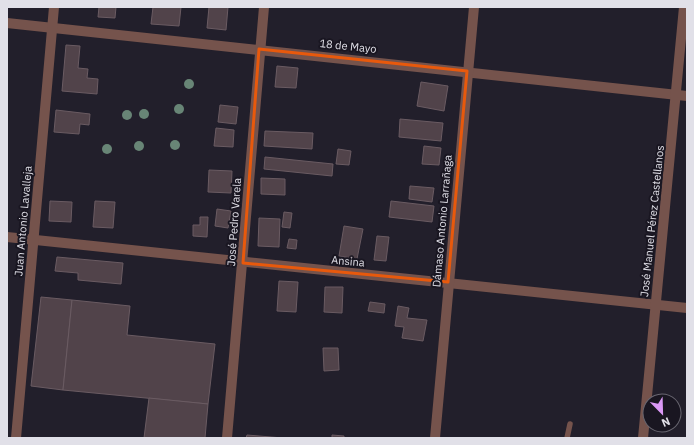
<svg xmlns="http://www.w3.org/2000/svg" width="694" height="445" font-family="'IBM Plex Sans',sans-serif">
	<rect width="100%" height="100%" fill="#221f2b"/>
	<!-- building -->
	<g fill="#51434a" stroke="#6a5b62">
		<polygon points="99,7 116,7 115,18 98,17"/>
		<polygon points="153,7 181,7 179,26 151,24"/>
		<polygon points="209,7 228,7 226,30 207,28"/>
		<polygon points="66,45 80,46 78,68 88,69 87,78 98,79 97,94 62,91"/>
		<polygon points="277,66 298,68 296,88 275,87"/>
		<polygon points="421,82 448,86 444,111 417,106"/>
		<polygon points="220,105 238,107 236,124 218,122"/>
		<polygon points="56,110 90,114 89,125 80,124 79,134 54,132"/>
		<polygon points="400,119 443,123 441,141 399,137"/>
		<polygon points="216,128 234,130 233,147 214,146"/>
		<polygon points="265,131 313,133 312,149 264,146"/>
		<polygon points="424,146 441,148 439,165 422,164"/>
		<polygon points="338,149 351,151 349,165 336,164"/>
		<polygon points="265,157 333,164 332,176 264,169"/>
		<polygon points="209,170 232,171 231,193 208,192"/>
		<polygon points="261,178 285,179 285,195 261,194"/>
		<polygon points="410,186 434,188 432,202 409,199"/>
		<polygon points="50,201 72,202 71,222 49,221"/>
		<polygon points="95,201 115,202 113,228 93,227"/>
		<polygon points="391,201 434,206 432,222 389,217"/>
		<polygon points="217,209 231,211 228,228 215,226"/>
		<polygon points="284,212 292,213 290,228 282,227"/>
		<polygon points="200,217 208,217 207,237 193,236 193,225 200,225"/>
		<polygon points="259,218 280,219 279,247 258,246"/>
		<polygon points="344,226 363,229 357,259 339,256"/>
		<polygon points="377,236 389,237 386,261 374,260"/>
		<polygon points="289,239 297,240 296,249 287,248"/>
		<polygon points="57,257 123,263 121,284 78,280 78,273 55,271"/>
		<polygon points="279,281 298,282 296,312 277,311"/>
		<polygon points="325,287 343,287 342,313 324,312"/>
		<polygon points="41,297 72,300 63,390 31,386"/>
		<polygon points="72,300 130,306 127,335 215,344 208,404 63,390"/>
		<polygon points="370,302 385,304 384,313 368,311"/>
		<polygon points="398,306 409,308 407,318 427,320 423,341 402,338 404,327 395,326"/>
		<polygon points="323,348 338,348 339,370 324,371"/>
		<polygon points="149,398 208,404 205,438 144,438"/>
		<polygon points="247,435 283,438 246,438"/>
		<polygon points="332,435 344,436 344,438 332,438"/>
	</g>
	<g fill="none" stroke-linecap="round" stroke-linejoin="round">
		<!-- service -->
		<polyline stroke="#75534c" stroke-width="5.5" points="567,438 570,424"/>
		<!-- minor -->
		<g stroke="#75534c" stroke-width="10">
			<polyline points="7,23 687,96"/>
			<polyline points="7,237 687,308"/>
			<polyline points="16,438 54,7"/>
			<polyline points="227,438 264,7"/>
			<polyline points="435,438 474,7"/>
			<polyline points="643,438 684,7"/>
		</g>
	</g>
	<!-- trees -->
	<g fill="#688576">
		<circle cx="189" cy="84" r="5"/>
		<circle cx="179" cy="109" r="5"/>
		<circle cx="144" cy="114" r="5"/>
		<circle cx="127" cy="115" r="5"/>
		<circle cx="175" cy="145" r="5"/>
		<circle cx="139" cy="146" r="5"/>
		<circle cx="107" cy="149" r="5"/>
	</g>
	<!-- marked area -->
	<path fill="none" stroke="#e8590c" stroke-width="3" stroke-linejoin="round" d="M259,49l208,22 -19,211 -205,-19z"/>
	<g text-anchor="middle" dominant-baseline="central" stroke-width="4" stroke-linejoin="round" paint-order="stroke">
		<!-- street labels -->
		<g font-size="11" fill="#e1e0e8" stroke="#191621">
			<text transform="translate(348 46) rotate(6)">18 de Mayo</text>
			<text transform="translate(23 221) rotate(-85)">Juan Antonio Lavalleja</text>
			<text transform="translate(442 221) rotate(-85)">Dámaso Antonio Larrañaga</text>
			<text transform="translate(652 221) rotate(-84)">José Manuel Pérez Castellanos</text>
			<text transform="translate(234 222) rotate(-86)">José Pedro Varela</text>
			<text transform="translate(348 261) rotate(5)">Ansina</text>
		</g>
	</g>
	<!-- border -->
	<rect width="694" height="445" fill="none" stroke="#e1e0e8" stroke-width="16"/>
	<!-- north arrow -->
	<g transform="translate(662 413) rotate(157)"><circle r="19" fill="#191621" stroke="#696771"/>
	<path d="M0-3L7 15L0 10L-7 15Z" fill="#db99f6"/>
	<text y="-6" font-size="11" font-weight="bold" text-anchor="middle" fill="#e1e0e8">N</text>
	</g>
</svg>
